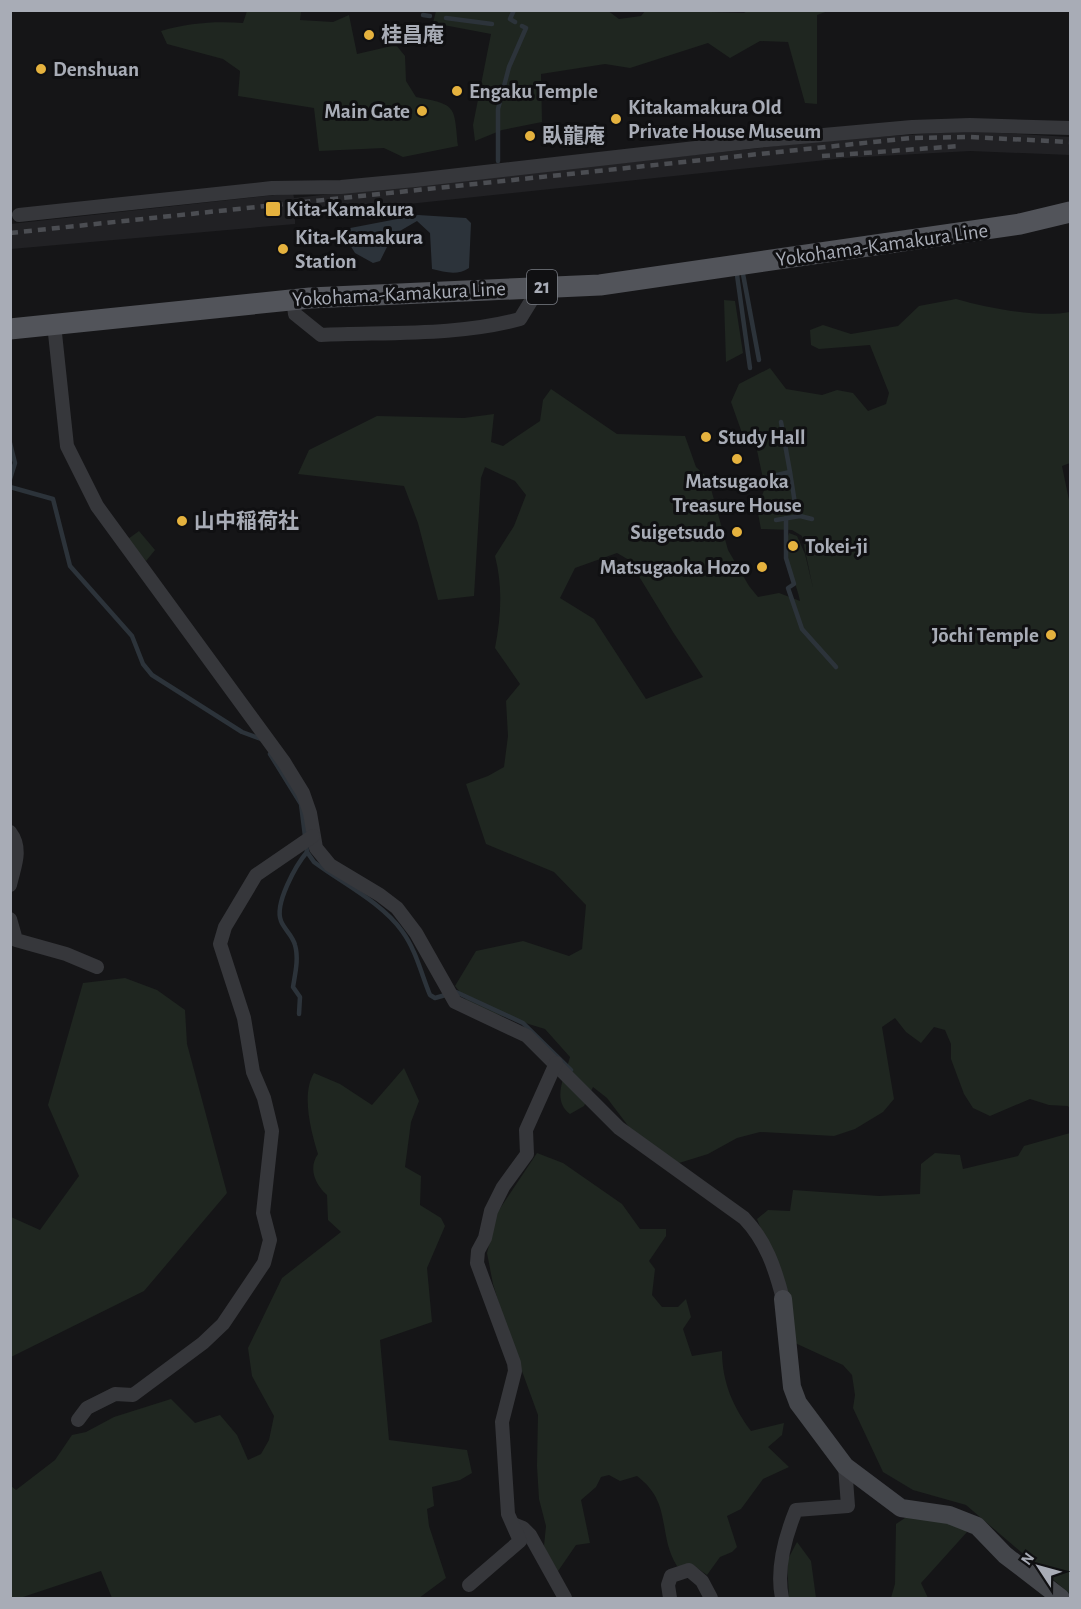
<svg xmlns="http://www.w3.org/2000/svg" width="1081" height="1609" font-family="'Alegreya Sans','Noto Sans JP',sans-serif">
	<rect width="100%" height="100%" fill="#151517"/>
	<!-- built -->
	<polygon fill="#212124" points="969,131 1070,137 1070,155 970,151 845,158 295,216 295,224 11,249 10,224 293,193 294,198 842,139"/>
	<!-- green -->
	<g fill="#1f2620" fill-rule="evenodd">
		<path d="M247,11h54l-1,9 33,2 16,-7 8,39 39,-9 9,11 1,25 10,16c41,8 38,8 42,49l-55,11 -19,-9 -65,3 -5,-43 -76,-12 2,-25 -17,-12 -56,-15 -6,-13c28,-8 53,-10 82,-8z"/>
		<polygon points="436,11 607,10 619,19 641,16 646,10 744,13 748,10 828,11 817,15 817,104 805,103 788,42 760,41 730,58 708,43 630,68 605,64 541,74 542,122 502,130 475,141 473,125 491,34 433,23"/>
		<path d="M956,299c32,9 82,19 114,13v151l-8,3 8,39v604l-2,-3 -19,-1 -19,-6 -40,17 -17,-8 -9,-14 -13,-35v-15l-6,-14 -11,-3 -13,16 -15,-11 -11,-14 -13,9 12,72 -11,13 -28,17 -21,7 -74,-4 -23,6 -29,16 -29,9 -11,-5 -39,-31 -22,-29 -14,-11 -9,19 -14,8c-19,-14 -5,-38 0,-57l-25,-28 -73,-22 -17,-21 21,-35 47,-10 46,15 13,-7 4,-44 -32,-33 -68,-28 -20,-60 22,-8 16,-9 4,-31 -2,-35 14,-17 -25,-36c6,-31 8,-61 0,-92l19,-30 12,-31 -11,-14 -30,-14 -4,11 -7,118 -36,4 -20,-77 -14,-37 -106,-12 11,-24 68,-34 87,2 30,-4 -3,28 12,4 37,-25 3,-21 8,-11 66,45 68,2 11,31 12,11 20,72 21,36 9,11 21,-4 21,8c-4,-21 -20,-47 -11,-68l8,3 8,18 8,34 -11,-52 -10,-6 -31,-1 -4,-21 8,-20 -10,-47 -13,-8 -11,-31 8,-18 31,-16 16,21 36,6 15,-5 16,3 15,18 18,-7 3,-11 -19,-48 -51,4 -8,-4 -1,-15 13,-5 28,9 47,-8 21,-20zM617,553l12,7 44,72 30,45 -57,22 -52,-80 -34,-21 15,-30z"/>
		<polygon points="724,300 735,301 743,353 726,362"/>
		<polygon points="139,531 155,550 146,561 128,539"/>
		<polygon points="125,978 157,990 185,1010 187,1044 227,1193 144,1291 11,1357 11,1217 40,1230 79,1176 48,1105 83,983"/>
		<path d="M404,1068l15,33 -8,21 -6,45 16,9 -1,29 21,13 4,8 -18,42 5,54 -52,18 9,100 78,10 5,23 -12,7 -28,7 2,19 -7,3 2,17 17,52 -27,20h-307l-11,-27 -81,27h-9v-112l5,4 39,-30 17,-25 14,-3 28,-15 57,-18 24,24 25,-8 17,20 11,25 13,-6 8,-14 5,-24 -22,-40 -4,-28 34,-70 59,-46 -13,-12 -1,-25c-12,-11 -19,-27 -9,-41 -7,-23 -17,-60 -4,-81l26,11 32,21z"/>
		<polygon points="1070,1133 1070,1594 966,1505 913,1490 883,1472 853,1408 855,1395 852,1375 843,1365 795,1343 788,1291 782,1283 757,1219 768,1210 790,1211 793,1190 879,1196 920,1194 921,1164 935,1153 960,1155 963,1169 1018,1156 1024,1146"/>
		<path d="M537,1153l26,10 59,41 18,25h26v7l-17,25 6,8 -3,26 10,12h16l8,-8 5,18 -8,12 9,27 30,-5c0,31 11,56 29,80l33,-8 -2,12 -14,12 21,20 -26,12 -22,30 -14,7 10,31 -5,5 -12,5 -13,18 -10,-7 -20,-2c-20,-32 -4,-63 -40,-90l-17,5 -11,-6 -8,2 -5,10 -15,13 9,43 -14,2 -20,29 -12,-28 2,-20 -7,-27 -2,-33 1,-51 -31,-85 -14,-46 -6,-31 10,-40z"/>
		<polygon points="908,1516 960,1526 967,1532 921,1583 928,1598 891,1598 895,1584 896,1524"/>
		<polygon points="797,1542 811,1561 816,1598 789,1598 787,1561"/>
	</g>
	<!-- water -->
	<path fill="#2c333a" d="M418,215l48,3 5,5 -2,45c-12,8 -24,4 -37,1l-2,-36 -13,-12 -24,14 -13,26 -7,2 -18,-10 -13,-21 3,-3z"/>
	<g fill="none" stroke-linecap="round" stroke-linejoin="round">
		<!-- stream -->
		<g stroke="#2c333a" stroke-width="4.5">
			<polyline points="514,10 510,19 515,22"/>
			<polyline points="423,15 430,16"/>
			<polyline points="446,18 492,24"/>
			<polyline points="498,161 498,109 509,67 526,28 522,26"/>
			<polyline points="743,274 759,360"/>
			<polyline points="737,275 750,368"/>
			<polyline points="10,443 15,463 10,479"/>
			<polyline points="790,472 797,516"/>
			<polyline points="764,483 764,478 790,472 781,422"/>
			<polyline points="10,487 53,499 70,566 132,636 143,664 152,675 242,732 261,739"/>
			<polyline points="786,518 786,558 794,584 788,588 802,629 836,667"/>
			<polyline points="776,520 800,516 812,519"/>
			<path d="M270,754l31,50 6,48 7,10c28,21 67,40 88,69 14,19 19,42 28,64l5,3 21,-6 67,31 48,47"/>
			<path d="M299,1014l1,-17 -7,-10c2,-13 6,-28 2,-42 -2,-9 -11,-16 -14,-24 -7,-17 15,-56 26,-69"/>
		</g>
		<!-- street -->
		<g stroke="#36373b" stroke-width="14">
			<polyline points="19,215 272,188 341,187 415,180 757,141 912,127 970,125 1070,128"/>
			<path d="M293,299l2,15 26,21c64,-3 138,1 199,-16l19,-31"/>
			<path d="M54,324l13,122 30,60 187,256 19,31 7,20 6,35 14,17 50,30 17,13 19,25 39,69 72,34 92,92 125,90c22,23 31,50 39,81"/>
			<path d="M10,832c13,17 4,35 0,53"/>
			<polyline points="10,919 16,940 66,954 97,967"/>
			<polyline points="78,1420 87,1408 115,1394 133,1395 203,1343 223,1324 264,1263 270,1240 263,1213 272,1131 264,1098 253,1072 244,1018 220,944 225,927 256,875 313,836"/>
			<polyline points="513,1524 523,1528 530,1535 565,1598"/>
			<polyline points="469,1585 520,1541 508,1514 502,1422 515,1371 514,1363 477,1263 478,1251 485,1238 491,1211 503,1187 527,1154 526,1130 556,1063"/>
			<polyline points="670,1598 668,1585 671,1576 689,1570 702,1581 711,1598"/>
			<path d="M782,1598c-6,-29 3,-61 14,-88l52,-4 -3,-40"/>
		</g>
		<!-- secondary -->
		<polyline stroke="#44464b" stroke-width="18" points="783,1299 792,1387 798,1403 845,1466 901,1508 949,1515 977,1526 1005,1555 1061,1598"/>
		<!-- primary -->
		<polyline stroke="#52545a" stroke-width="21" points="10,329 310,298 600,285 1020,224 1070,212"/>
		<!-- rail -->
		<g stroke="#4b4d52" stroke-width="4.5" stroke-dasharray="8 6" stroke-linecap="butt">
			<polyline points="822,156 960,146"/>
			<polyline points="10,233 911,138 969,137 1070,142"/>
		</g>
	</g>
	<!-- markers -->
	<g fill="#e5b23e" stroke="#101012" stroke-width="2">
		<circle cx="369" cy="35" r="6"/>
		<circle cx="41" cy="69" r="6"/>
		<circle cx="457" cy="91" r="6"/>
		<circle cx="422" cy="111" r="6"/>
		<circle cx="616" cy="119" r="6"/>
		<circle cx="530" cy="136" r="6"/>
		<rect x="265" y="201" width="16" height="16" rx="3"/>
		<circle cx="283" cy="249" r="6"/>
		<circle cx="706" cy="437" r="6"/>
		<circle cx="737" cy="459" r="6"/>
		<circle cx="182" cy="521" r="6"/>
		<circle cx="737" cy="532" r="6"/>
		<circle cx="793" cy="546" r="6"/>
		<circle cx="762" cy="567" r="6"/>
		<circle cx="1051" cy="635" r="6"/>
	</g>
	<g text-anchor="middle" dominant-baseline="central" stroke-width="6" stroke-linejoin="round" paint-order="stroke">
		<!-- shield labels -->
		<rect fill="#101012" stroke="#7a7d85" stroke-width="1.5" x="527" y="270" width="30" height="34" rx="4.5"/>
		<g font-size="20" font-weight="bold" fill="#a8acb6">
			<text x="542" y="287">21</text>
		</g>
		<!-- poi labels -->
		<g font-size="21" font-weight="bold" fill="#a8acb6" stroke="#101012" text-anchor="start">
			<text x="381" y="35">桂昌庵</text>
			<text x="53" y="69">Denshuan</text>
			<text x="469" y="91">Engaku Temple</text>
			<text x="628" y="107">Kitakamakura Old<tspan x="628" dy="24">Private House Museum</tspan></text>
			<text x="410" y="111" text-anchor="end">Main Gate</text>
			<text x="542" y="136">臥龍庵</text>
			<text x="286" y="209">Kita-Kamakura</text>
			<text x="295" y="237">Kita-Kamakura<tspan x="295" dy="24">Station</tspan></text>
			<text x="718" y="437">Study Hall</text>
			<text x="737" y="481" text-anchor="middle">Matsugaoka<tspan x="737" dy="24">Treasure House</tspan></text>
			<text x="194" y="521">山中稲荷社</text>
			<text x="725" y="532" text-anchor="end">Suigetsudo</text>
			<text x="805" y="546">Tokei-ji</text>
			<text x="750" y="567" text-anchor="end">Matsugaoka Hozo</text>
			<text x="1039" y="635" text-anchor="end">Jōchi Temple</text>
		</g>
		<!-- street labels -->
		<g font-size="21" fill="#a8acb6" stroke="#101012">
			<text transform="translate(882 245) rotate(-8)">Yokohama-Kamakura Line</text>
			<text transform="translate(399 294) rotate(-3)">Yokohama-Kamakura Line</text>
		</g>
	</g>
	<!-- border -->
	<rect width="1081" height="1609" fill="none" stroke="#a8acb6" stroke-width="24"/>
	<!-- north arrow -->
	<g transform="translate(1039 1567) rotate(306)" stroke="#101012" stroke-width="4.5" paint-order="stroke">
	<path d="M0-4.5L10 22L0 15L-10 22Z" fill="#a8acb6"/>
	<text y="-9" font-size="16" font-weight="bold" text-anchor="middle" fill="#a8acb6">N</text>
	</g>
</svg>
